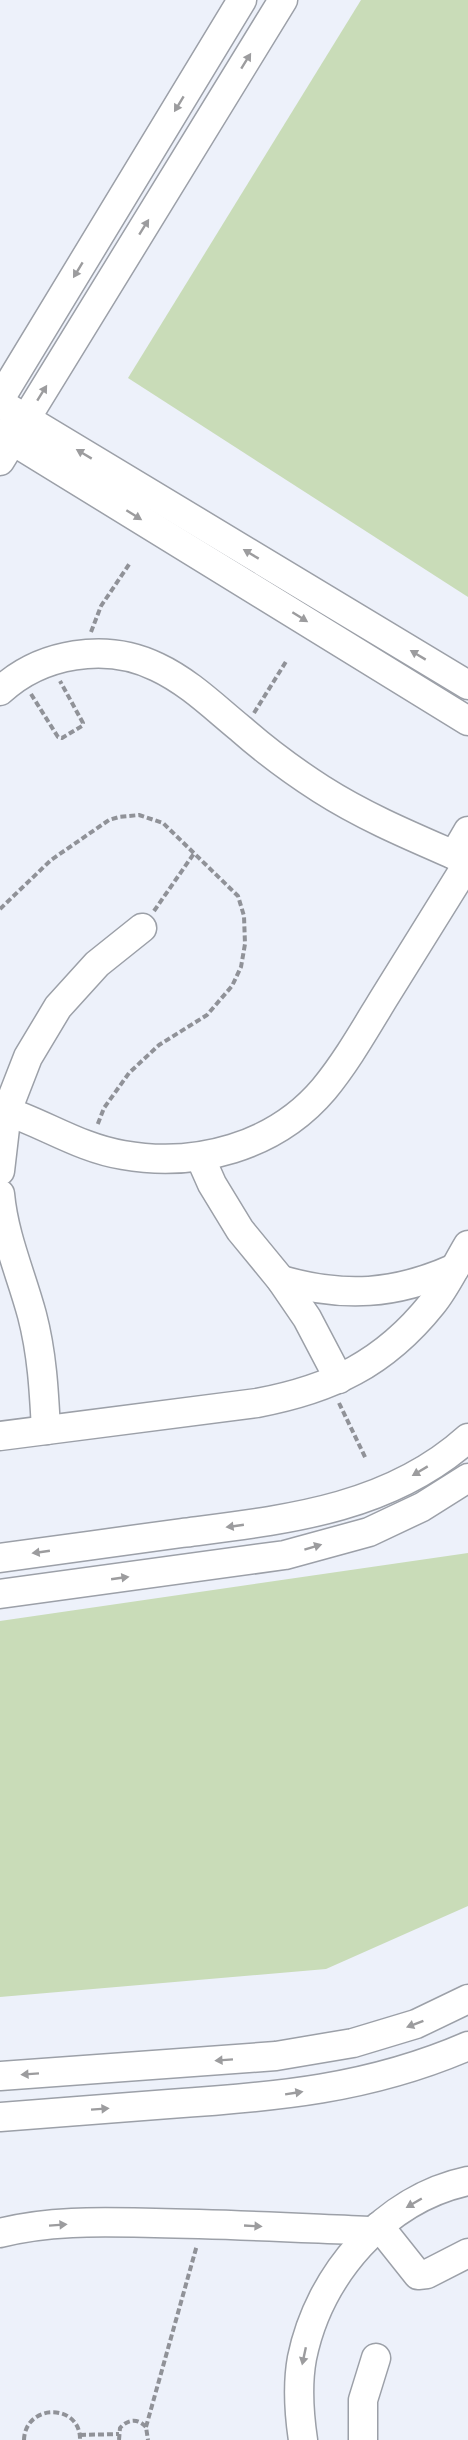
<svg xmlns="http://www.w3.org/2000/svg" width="468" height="2440" font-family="Signika,sans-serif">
	<rect width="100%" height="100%" fill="#edf1fa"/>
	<!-- green -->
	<g fill="#c9dcb8">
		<polygon points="361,0 468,0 468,597 128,378"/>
		<polygon points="468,1553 468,1906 326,1969 0,1997 0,1621"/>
	</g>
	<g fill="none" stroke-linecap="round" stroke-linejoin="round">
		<!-- minor casing -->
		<g stroke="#9ca0a8" stroke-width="31">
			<g id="minor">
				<polyline points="0,399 242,0"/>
				<polyline points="0,403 468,685"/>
				<polyline points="0,433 468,721"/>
				<polyline points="0,461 283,0"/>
				<path d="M0,691c41,-38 106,-49 157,-24 32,15 57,40 84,62 25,22 52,42 80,60 47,30 97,50 147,72"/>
				<polyline points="454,855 468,831"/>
				<path d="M0,1109c42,13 79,39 123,46 73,13 152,-8 201,-66 23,-28 41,-60 60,-91 28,-45 56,-90 84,-135"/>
				<polyline points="200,1157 212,1184 240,1230 281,1280 307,1318 339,1379"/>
				<polyline points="0,1171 7,1111 28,1057 58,1007 97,964 142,928"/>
				<path d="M0,1194c4,43 21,80 32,121 10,38 12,76 14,115"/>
				<path d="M281,1280c63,18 114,15 174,-12"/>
				<path d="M0,1436l257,-33c74,-14 127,-39 175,-99 14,-17 24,-39 36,-59"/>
				<path d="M0,1558c61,-8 121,-17 182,-25 101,-13 206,-23 286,-95"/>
				<polyline points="0,1594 285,1555 369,1532 422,1507 468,1478"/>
				<polyline points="0,2076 276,2056 353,2043 416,2024 468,1999"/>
				<path d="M0,2117c56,-4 113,-9 169,-13 106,-7 200,-15 299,-58"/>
				<polyline points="379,2226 418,2275 427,2274 468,2253"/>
				<path d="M0,2233c50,-13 103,-11 155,-10 73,1 146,5 219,8"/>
				<path d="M303,2440c-4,-27 -6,-55 -1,-82 17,-83 82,-159 166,-177"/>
				<polyline points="363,2440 363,2400 376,2358"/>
			</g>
		</g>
		<!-- path -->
		<g stroke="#909298" stroke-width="4" stroke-dasharray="6 3" stroke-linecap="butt">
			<polyline points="91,632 101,606 130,563"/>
			<polyline points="31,694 58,737 62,738 82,726 83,723 60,681"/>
			<polyline points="254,713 287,660"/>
			<polyline points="0,909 51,860 109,820 119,817 139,815 163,823 238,896 244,916 245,944 241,967 232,986 207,1015 159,1045 129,1073 104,1108 97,1126"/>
			<polyline points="154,911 195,852"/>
			<polyline points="339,1403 366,1459"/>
			<polyline points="146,2427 197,2245"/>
			<polyline points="80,2435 119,2434"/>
			<path d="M24,2440c1,-37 57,-37 56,0"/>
			<path d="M119,2440l1,-12c8,-9 18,-10 26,-1l2,13"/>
		</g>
		<!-- minor -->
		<use href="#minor" stroke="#fff" stroke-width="28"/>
	</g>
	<!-- one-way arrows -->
	<defs><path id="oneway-solid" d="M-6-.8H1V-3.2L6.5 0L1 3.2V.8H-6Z" transform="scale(1.5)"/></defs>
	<g fill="#9c9c9e">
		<use href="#oneway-solid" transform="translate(246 61) rotate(-58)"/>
		<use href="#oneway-solid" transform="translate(179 104) rotate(121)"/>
		<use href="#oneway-solid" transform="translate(144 227) rotate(-58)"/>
		<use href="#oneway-solid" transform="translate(78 270) rotate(121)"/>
		<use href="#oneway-solid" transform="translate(42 393) rotate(-58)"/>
		<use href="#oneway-solid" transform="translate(84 454) rotate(-149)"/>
		<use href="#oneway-solid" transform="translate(134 515) rotate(32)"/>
		<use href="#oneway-solid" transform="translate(251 554) rotate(-149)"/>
		<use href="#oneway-solid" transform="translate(300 617) rotate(32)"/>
		<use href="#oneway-solid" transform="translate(418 655) rotate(-149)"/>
		<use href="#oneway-solid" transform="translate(420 1471) rotate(149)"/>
		<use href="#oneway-solid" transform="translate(235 1526) rotate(172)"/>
		<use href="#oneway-solid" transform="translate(313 1547) rotate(-17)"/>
		<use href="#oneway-solid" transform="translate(41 1552) rotate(172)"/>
		<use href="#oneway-solid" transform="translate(120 1578) rotate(-8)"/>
		<use href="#oneway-solid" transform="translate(415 2024) rotate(159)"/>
		<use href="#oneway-solid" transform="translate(224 2060) rotate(176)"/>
		<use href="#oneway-solid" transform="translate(30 2074) rotate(176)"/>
		<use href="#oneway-solid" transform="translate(294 2093) rotate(-9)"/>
		<use href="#oneway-solid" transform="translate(100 2109) rotate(-4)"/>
		<use href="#oneway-solid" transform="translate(414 2203) rotate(150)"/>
		<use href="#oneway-solid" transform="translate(58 2225) rotate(-4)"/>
		<use href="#oneway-solid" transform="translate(253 2226) rotate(3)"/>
		<use href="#oneway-solid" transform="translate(304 2356) rotate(102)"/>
	</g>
</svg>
